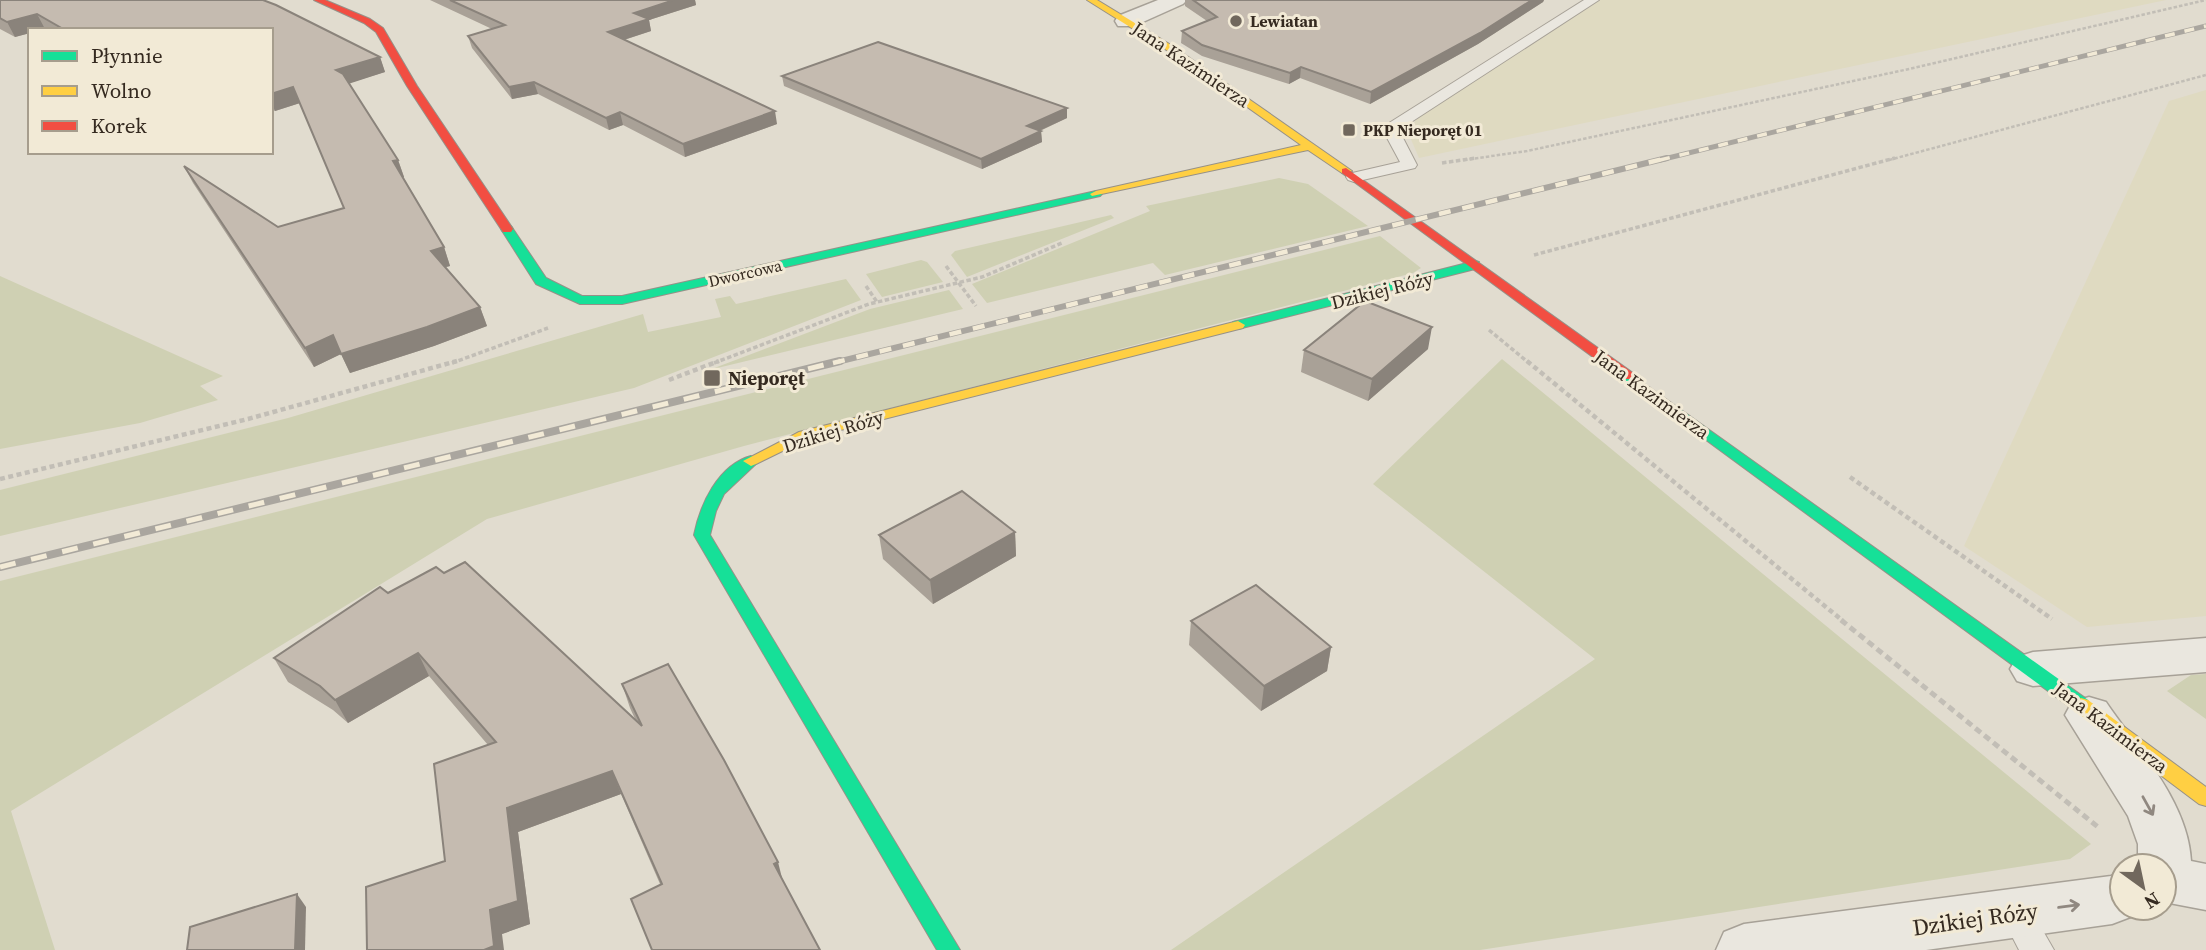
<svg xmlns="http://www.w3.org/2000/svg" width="2206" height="950" font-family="'Source Serif 4',serif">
	<rect width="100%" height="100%" fill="#e1dccf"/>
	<!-- farmland -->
	<g fill="#dfdac1">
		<polygon points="1600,0 2166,0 1419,158 1410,137 1416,117"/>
		<polygon points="2206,90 2206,616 2087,627 1964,546 2169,101"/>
	</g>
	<!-- green -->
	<g fill="#cfd0b3">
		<polygon points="1279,178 1308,184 1368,226 1165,275 1153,263 987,303 972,284 1150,211 1146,206"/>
		<polygon points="1111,215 1114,218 967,277 951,255 955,251"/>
		<polygon points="1380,236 1421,268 1413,273 744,446 487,519 11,811 55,950 0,950 0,581"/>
		<polygon points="921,260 927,262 943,282 882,297 866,274"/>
		<polygon points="0,276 223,376 200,386 218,400 140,423 0,449"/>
		<polygon points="846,279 861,300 634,388 0,536 0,490 288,418 643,314 648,332 721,317 715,299 730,296 736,304"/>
		<polygon points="949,290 963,309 709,370 870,309"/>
		<polygon points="1502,359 2091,844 2070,859 1480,950 1171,950 1595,659 1373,484"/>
		<polygon points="2206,674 2206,719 2167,691 2191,675"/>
	</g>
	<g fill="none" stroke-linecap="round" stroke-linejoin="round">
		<!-- lane casing -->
		<g stroke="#a7a197" stroke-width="2">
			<g id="lane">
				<polygon points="1584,0 1599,0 1402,128 1402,136 1417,165 1415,168 1354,182 1348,180 1346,177 1348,174 1400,162 1386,136 1389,123"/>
				<polygon points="2016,899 2027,903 2054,950 2019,950 2000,913 2005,903"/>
			</g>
		</g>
		<!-- street casing -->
		<g stroke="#a7a197" stroke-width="3">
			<g id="street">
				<polygon points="1158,0 1187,0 1183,4 1134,26 1118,26 1115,21 1118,16"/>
				<polygon points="2206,638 2206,672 2033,686 2017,681 2010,669 2017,657 2033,652"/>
				<path d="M2089,697l17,5c32,47 82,100 85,159l15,3v46l-42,-8v-36h-26v-22l-10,-28 -63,-101 7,-13z"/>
				<polygon points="2122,872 2122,908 2143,908 2141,913 2112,924 1926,950 1716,950 1724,932 1744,924 2111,876"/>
			</g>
		</g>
		<!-- fast casing -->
		<g stroke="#969188" stroke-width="2">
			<g id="fast">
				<polygon points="1096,191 1102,194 1100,196 622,304 580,304 536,284 501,229 503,226 511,226 546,278 582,296 622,296"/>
				<polygon points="1475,261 1479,262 1479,268 1238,329 1231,325 1233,322"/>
				<polygon points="1628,372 2088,700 2091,705 2088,710 2081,712 2074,710 1623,379 1621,376 1623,373"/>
				<path d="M751,456l8,5 -35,33 -8,17 -6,24 250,415h-23l-243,-415c6,-30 24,-70 57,-79z"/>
			</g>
		</g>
		<!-- slow casing -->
		<g stroke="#969188" stroke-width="2">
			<g id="slow">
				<polygon points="1087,0 1097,0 1171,45 1352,171 1342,173 1308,150 1092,196 1090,194 1096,191 1301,145 1165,49"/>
				<polygon points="1238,321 1245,325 1243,328 809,438 756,464 751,466 743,461 799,432"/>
				<polygon points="2081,698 2088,700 2206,787 2206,806 2199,804 2074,710 2071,705 2074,700"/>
			</g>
		</g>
		<!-- jam casing -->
		<g stroke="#969188" stroke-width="2">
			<g id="jam">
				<polygon points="314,0 325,0 370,19 383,28 417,86 513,229 511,232 503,232 501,229 407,86 376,32 364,23"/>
				<polygon points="1346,168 1633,373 1635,376 1633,379 1623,379 1342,173 1342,169"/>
			</g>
		</g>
		<!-- path-far3 -->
		<g stroke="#c2beb6" stroke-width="2.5" stroke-dasharray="3.5 2" stroke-linecap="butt">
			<polyline points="1464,160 1527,151 1909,69 2206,0"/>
			<polyline points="1889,160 2206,75"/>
		</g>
		<!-- path-far2 -->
		<g stroke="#c2beb6" stroke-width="3.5" stroke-dasharray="4.5 2.5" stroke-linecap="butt">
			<polyline points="1442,163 1476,158"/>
			<polyline points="1534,255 1895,158"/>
			<polyline points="946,266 976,306"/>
			<polyline points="866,286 877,302"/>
			<polyline points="1489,330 1529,363"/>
			<polyline points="452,363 548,328"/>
			<polyline points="714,363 869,304 982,277 1062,243"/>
		</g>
		<!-- path-far1 -->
		<g stroke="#c2beb6" stroke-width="4.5" stroke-dasharray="5 3.5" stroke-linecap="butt">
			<polyline points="1527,361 1843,621"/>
			<polyline points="669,380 719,361"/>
			<polyline points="1850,477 2052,619"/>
			<polyline points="0,479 248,419 457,361"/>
		</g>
		<!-- path -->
		<polyline stroke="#c2beb6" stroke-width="5" stroke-dasharray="7 4.5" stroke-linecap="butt" points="1841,620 2098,827"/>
		<!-- lane -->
		<use href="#lane" fill="#eae7df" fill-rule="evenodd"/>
		<!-- street -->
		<use href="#street" fill="#eae7df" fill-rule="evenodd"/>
		<!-- fast -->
		<use href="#fast" fill="#16e098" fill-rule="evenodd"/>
		<!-- slow -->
		<use href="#slow" fill="#ffcf43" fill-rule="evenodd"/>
		<!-- jam -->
		<use href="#jam" fill="#f24e42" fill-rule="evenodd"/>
		<!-- rail-far2 casing -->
		<g stroke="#aaa69f" stroke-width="5">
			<polyline id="rail-far2" points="1660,160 2206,26"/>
		</g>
		<!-- rail-far1 casing -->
		<g stroke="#aaa69f" stroke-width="6">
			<polyline id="rail-far1" points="833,363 1667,158"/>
		</g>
		<!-- rail casing -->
		<g stroke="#aaa69f" stroke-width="8">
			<polyline id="rail" points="0,567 840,361"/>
		</g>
		<!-- rail-far2 -->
		<use href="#rail-far2" stroke="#f2ead6" stroke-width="3.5" stroke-dasharray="10" stroke-linecap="butt"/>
		<!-- rail-far1 -->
		<use href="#rail-far1" stroke="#f2ead6" stroke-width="4.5" stroke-dasharray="12" stroke-linecap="butt"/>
		<!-- rail -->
		<use href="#rail" stroke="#f2ead6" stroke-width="5" stroke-dasharray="16" stroke-linecap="butt"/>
	</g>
	<!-- wall -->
	<g fill="#a9a197">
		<polygon points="0,0 263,0 276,5 380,57 385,72 349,83 398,160 404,177 403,177 444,247 450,266 446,267 480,307 487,326 434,346 350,373 341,354 314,367 193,183 184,166 278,227 344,208 300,103 275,111 271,109 271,30 45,29 30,30 30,33 15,37 0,29"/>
		<polygon points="430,0 695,0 696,5 649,20 651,31 624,40 777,124 685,157 623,125 609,130 538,94 512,99 472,48 468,36 492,29"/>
		<polygon points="1185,0 1544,0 1543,2 1478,44 1370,104 1300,78 1289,84 1202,56 1181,43 1182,31 1207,21 1185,6"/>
		<polygon points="782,76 1067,118 1040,131 1041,131 1042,142 982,169 784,86"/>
		<polygon points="1428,349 1368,401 1301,372 1304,350"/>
		<polygon points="1015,532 1016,556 933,604 883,559 879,535"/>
		<polygon points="444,573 636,721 630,708 622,684 778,862 660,884 621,794 518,832 530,924 502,934 445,861 488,745 429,676 348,723 333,710 288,682 274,658 388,593"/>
		<polygon points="1191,621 1331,647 1327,671 1261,711 1189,645"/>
	</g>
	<!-- shaded-wall -->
	<g fill="#8a837b">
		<polygon points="674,0 695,0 696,5 649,20 651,31 611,44 608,32 634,13"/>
		<polygon points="1532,0 1544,0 1543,2 1478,44 1370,104 1371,92"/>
		<polygon points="37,14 45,29 30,30 30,33 15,37 7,22"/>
		<polygon points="380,57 385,72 342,86 336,70"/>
		<polygon points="1301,67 1300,78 1289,84 1290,73"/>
		<polygon points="534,82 538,94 512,99 509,87"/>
		<polygon points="293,87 300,103 275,111 271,101 271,94"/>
		<polygon points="1067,108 1067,118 1028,136 1027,126"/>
		<polygon points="775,111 777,124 685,157 683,144"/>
		<polygon points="620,112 623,125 609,130 606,118"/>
		<polygon points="1041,131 1042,142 982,169 981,159"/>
		<polygon points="398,160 404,177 400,178 393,161"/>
		<polygon points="444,247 450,266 438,269 431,251"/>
		<polygon points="480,307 487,326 434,346 350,373 341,354"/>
		<polygon points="1432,327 1428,349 1368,401 1372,379"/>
		<polygon points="333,335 341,354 314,367 305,348"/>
		<polygon points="1015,532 1016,556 933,604 930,580"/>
		<polygon points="1331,647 1327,671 1261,711 1264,686"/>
		<polygon points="418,653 429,676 348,723 335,700"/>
		<polygon points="612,771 621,794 518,832 530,924 502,934 504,950 484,950 507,808"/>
		<polygon points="778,862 784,886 774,864"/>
		<polygon points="297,894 306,907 305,950 295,950"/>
	</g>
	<!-- building -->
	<g fill="#c5bbb0" stroke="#8a837b" stroke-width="2">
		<polygon points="0,0 263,0 276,5 380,57 336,70 343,74 398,160 393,161 444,247 431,251 480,307 427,327 341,354 333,335 305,348 184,166 278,227 344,208 293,87 271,94 271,30 65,30 37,14 7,22 0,18"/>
		<polygon points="450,0 674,0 634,13 649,19 608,32 775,111 683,144 620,112 606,118 534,82 509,87 468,36 505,25"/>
		<polygon points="1193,0 1532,0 1480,33 1371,92 1301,67 1290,73 1202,45 1182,31 1217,17"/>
		<polygon points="878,42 1067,108 1027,126 1041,131 981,159 782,76"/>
		<polygon points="1365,301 1432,327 1372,379 1304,350"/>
		<polygon points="962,491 1015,532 930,580 879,535"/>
		<polygon points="465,562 642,726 622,684 668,664 724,760 778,862 774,864 820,950 652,950 631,899 662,884 612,771 507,808 518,901 490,910 494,946 484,950 367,950 366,887 445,861 434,764 496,742 418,653 335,700 320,686 274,658 380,587 388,593 436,567 444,573"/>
		<polygon points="1256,585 1331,647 1264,686 1191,621"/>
		<polygon points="297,894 295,950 187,950 190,927"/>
	</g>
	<!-- one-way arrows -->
	<defs><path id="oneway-shaft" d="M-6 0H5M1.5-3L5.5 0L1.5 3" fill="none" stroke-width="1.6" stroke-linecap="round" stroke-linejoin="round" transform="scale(1.75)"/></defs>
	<g stroke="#908880">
		<use href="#oneway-shaft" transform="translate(2148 806) rotate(61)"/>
		<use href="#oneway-shaft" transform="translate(2069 906) rotate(-8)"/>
	</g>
	<!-- markers -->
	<g fill="#71685d" stroke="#f2ead6" stroke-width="2.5">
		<circle cx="1236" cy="21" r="7"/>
		<rect x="1342" y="123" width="14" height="14" rx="3.5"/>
		<rect x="703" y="369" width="18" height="18" rx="3.5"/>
	</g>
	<g text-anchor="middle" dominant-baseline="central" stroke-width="6" stroke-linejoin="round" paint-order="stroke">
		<!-- far-poi labels -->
		<g font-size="16" font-weight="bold" fill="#352a20" stroke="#f2ead6" text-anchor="start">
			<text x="1250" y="21">Lewiatan</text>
			<text x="1363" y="130">PKP Nieporęt 01</text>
		</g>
		<!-- far-street labels -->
		<g font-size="16" fill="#352a20" stroke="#f2ead6">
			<text transform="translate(745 273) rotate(-13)">Dworcowa</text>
		</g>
		<!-- street labels -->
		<g font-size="19" fill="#352a20" stroke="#f2ead6">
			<text transform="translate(1191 64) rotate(34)">Jana Kazimierza</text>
			<text transform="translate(1382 290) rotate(-14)">Dzikiej Róży</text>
			<text transform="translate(1652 394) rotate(36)">Jana Kazimierza</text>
			<text transform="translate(833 431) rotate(-17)">Dzikiej Róży</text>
			<text transform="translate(2111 727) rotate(37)">Jana Kazimierza</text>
		</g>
		<!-- poi labels -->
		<g font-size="19" font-weight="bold" fill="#352a20" stroke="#f2ead6" text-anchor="start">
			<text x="728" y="378">Nieporęt</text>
		</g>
		<!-- near-street labels -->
		<g font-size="23" fill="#352a20" stroke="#f2ead6">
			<text transform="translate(1975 919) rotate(-8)">Dzikiej Róży</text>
		</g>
	</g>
	<!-- legend -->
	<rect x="28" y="28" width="245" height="126" fill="#f2ead6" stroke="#a69d8d" stroke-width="2"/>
	<rect x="42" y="51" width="35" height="10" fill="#16e098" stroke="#a69d8d" stroke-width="2"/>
	<text x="91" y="63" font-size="21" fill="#352a20">Płynnie</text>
	<rect x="42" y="86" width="35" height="10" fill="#ffcf43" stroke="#a69d8d" stroke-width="2"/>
	<text x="91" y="98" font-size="21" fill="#352a20">Wolno</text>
	<rect x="42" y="121" width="35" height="10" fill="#f24e42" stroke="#a69d8d" stroke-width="2"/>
	<text x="91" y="133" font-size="21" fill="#352a20">Korek</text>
	<!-- north arrow -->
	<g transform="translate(2143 887) rotate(147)"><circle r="33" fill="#f2ead6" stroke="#a69d8d" stroke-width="2"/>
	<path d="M0-5L12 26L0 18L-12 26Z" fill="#71685d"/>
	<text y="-10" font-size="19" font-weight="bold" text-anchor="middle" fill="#352a20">N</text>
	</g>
</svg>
